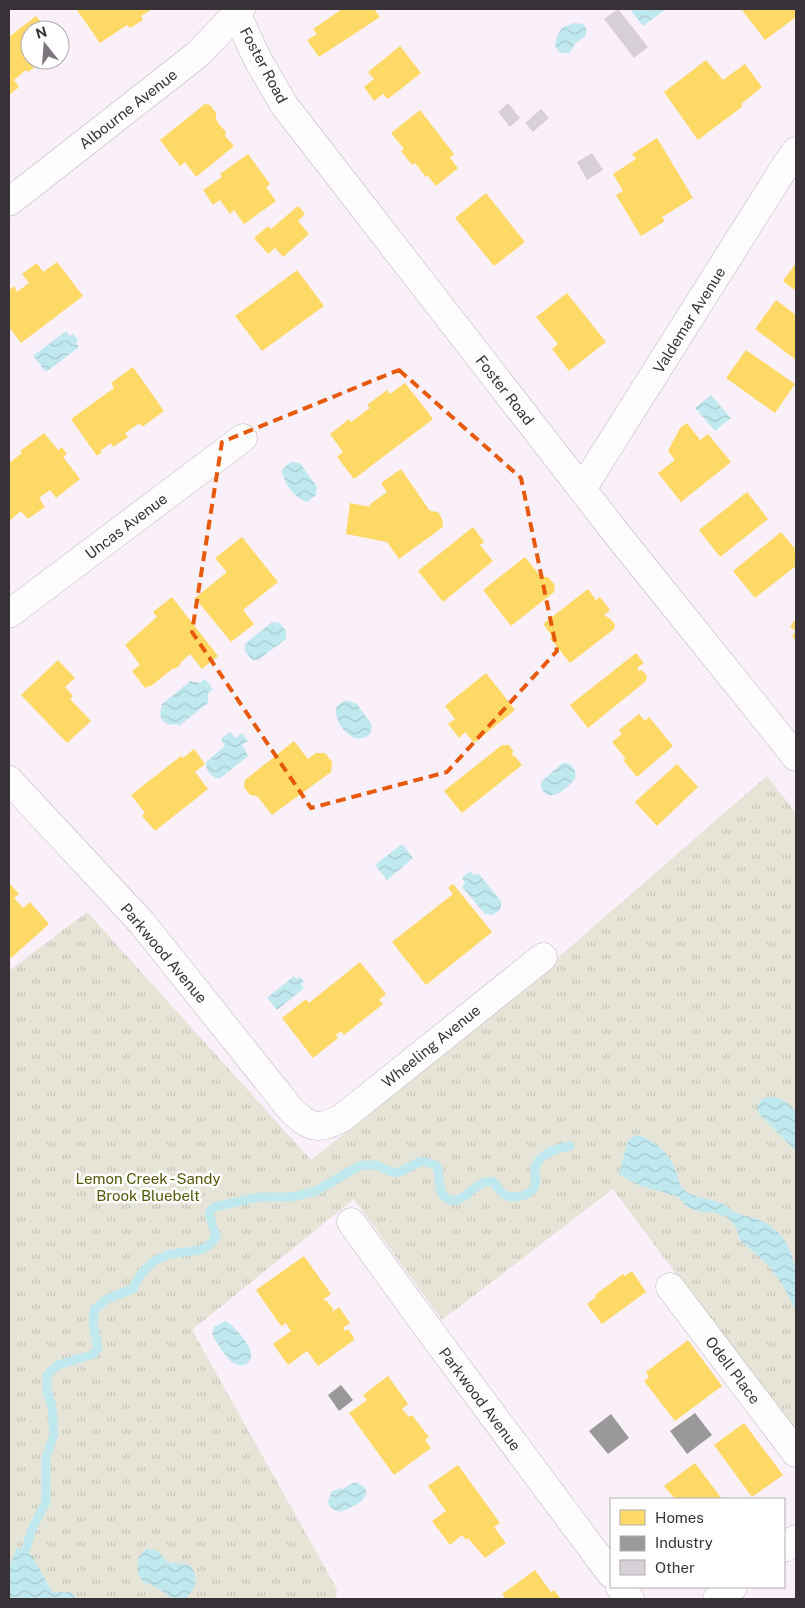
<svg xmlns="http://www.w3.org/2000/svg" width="805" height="1608" font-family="'Public Sans',sans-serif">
	<defs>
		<pattern id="park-tufts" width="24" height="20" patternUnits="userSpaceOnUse" patternTransform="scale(1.25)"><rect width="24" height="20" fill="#e6e4d7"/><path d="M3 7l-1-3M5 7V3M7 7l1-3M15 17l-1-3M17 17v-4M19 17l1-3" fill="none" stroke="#c6c4b9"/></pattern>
		<pattern id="water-waves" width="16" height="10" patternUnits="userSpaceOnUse" patternTransform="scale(1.25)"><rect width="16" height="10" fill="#c0e9ef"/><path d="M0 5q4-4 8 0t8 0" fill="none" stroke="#a6c8ce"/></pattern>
	</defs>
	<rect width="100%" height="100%" fill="#faf0fa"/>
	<!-- park -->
	<polygon fill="url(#park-tufts)" points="767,776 796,813 796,1436 613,1189 442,1320 354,1199 192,1330 337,1589 336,1599 9,1599 9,971 87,912 311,1160 469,1035"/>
	<!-- water -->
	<g fill="url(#water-waves)">
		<polygon points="630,9 666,9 643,26"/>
		<path d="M574,23l9,1c8,10 1,14 -7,19 -3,3 -4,7 -7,10h-9l-5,-7c1,-6 4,-18 10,-20 3,-1 6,-1 9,-3z"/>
		<polygon points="66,331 70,336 73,334 78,340 76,343 79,347 46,372 33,356"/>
		<polygon points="711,395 731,418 715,431 695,408"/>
		<path d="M291,462l9,1 17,24 -1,8 -9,7c-12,-3 -25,-21 -25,-33z"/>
		<polygon points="272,622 280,623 286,631 286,639 258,660 252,660 245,651 245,644"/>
		<path d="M205,679l8,10 -5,4v10l-29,23 -2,-2c-12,3 -20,-6 -15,-18l-1,-1 29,-24 10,2z"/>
		<path d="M344,701h5l8,3 13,18 2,4 -2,8c-17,16 -39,-14 -33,-28z"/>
		<path d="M230,732l6,6 6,-5 6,8 -6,4 4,6 2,5 -29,23c-8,-2 -14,-9 -13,-17l19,-16 -4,-7z"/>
		<path d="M565,763c8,1 12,7 10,16 -6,7 -22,23 -31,13 -4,-3 -3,-7 -2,-11l19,-17z"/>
		<polygon points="402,844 413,858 387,880 375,865"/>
		<polygon points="470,871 474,875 479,874 501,901 501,909 493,915 485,914 462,887 465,883 462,878"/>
		<polygon points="294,976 297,979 300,977 304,982 301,984 304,988 277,1010 267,998"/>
		<path d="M767,1097c13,0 21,4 29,15v39l-37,-37 -2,-6 3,-7z"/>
		<path d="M637,1135c17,4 29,16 37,31 4,9 5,22 14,27 10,5 23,6 33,10 5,2 8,6 13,9 10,5 23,5 32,11 34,21 30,55 30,89l-10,-21 -16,-24 -30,-27 -4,-13 -9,-10 -14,-5h-13l-14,-6 -7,-9 -41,-12 -19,-11 9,-34z"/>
		<path d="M225,1321c8,3 25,23 26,32 1,5 -1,7 -4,11 -16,7 -25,-15 -33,-26l-2,-4 2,-7z"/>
		<path d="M352,1483c9,-1 19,6 12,15 -4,6 -16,11 -22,13 -7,1 -12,-3 -14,-9l4,-11 7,-2h4z"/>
		<path d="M16,1548l10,1c12,13 17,29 27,43h17l7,7h-68v-30z"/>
		<path d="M147,1548l11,3 9,11 23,3c10,13 6,22 -4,34h-13c-10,-8 -18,-13 -30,-17l-5,-8v-16z"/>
	</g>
	<!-- homes -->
	<g fill="#ffd966">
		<polygon points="78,9 152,9 141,16 143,20 130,28 127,25 100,43 77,10"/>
		<polygon points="342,9 374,9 380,17 319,57 307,40 317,34 313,29"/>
		<polygon points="744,9 796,9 796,17 765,40 742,10"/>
		<polygon points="36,16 47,30 30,30 30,60 44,60 28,72 26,70 14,80 19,87 9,95 9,37"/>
		<polygon points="400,46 421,73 388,99 383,94 374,101 364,87 374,79 368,72"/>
		<polygon points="706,60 723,80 745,64 762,87 741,104 743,106 698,140 664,92"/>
		<polygon points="205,104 210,105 216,113 216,118 218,123 226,132 225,136 234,146 196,177 185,162 180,166 160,140"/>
		<polygon points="420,110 454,154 450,158 458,168 436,186 428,176 426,177 415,163 412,165 401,151 404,149 391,133"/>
		<polygon points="657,138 693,198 662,217 665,221 641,236 616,195 623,191 613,174 636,159 632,154"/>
		<polygon points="248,154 270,184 266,187 276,201 244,224 234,210 230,214 220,200 213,205 203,190 222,177 220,174"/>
		<polygon points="486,193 525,242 494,266 455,218"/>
		<polygon points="298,206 305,214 298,221 309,234 283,257 275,248 268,254 254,238 268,226 271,229"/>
		<polygon points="57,262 83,296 21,343 9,327 9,290 14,286 17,292 29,283 22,274 37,263 43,272"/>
		<polygon points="796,263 796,291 783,281"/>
		<polygon points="297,270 324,306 262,351 235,316"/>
		<polygon points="567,293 606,342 569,371 552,349 558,344 536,317"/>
		<polygon points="776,300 796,315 796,360 755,329"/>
		<polygon points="746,350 795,384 775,413 726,378"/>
		<polygon points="133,367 164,411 142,427 140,423 125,433 128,437 113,447 111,443 100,451 102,452 97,456 71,419 114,388 111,383"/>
		<polygon points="405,383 433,419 354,479 337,457 343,452 330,434 349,419 351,422 370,408 367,405 387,390 390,394"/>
		<polygon points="687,423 700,440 708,434 731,462 681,502 658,473 675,460 668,451 680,428"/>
		<polygon points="44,433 58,450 62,447 67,454 63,457 80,479 56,498 50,490 39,498 45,507 28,519 21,511 9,521 9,463 22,453 20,451"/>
		<polygon points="401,469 430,511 438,512 442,519 443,527 399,559 387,542 346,534 350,503 371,507 369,505 387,492 381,483"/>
		<polygon points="747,492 768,519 720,557 699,530"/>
		<polygon points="473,527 484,542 480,545 493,561 443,602 418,571"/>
		<polygon points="781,532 796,550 796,566 755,598 733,571"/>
		<polygon points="242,537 278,582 243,610 254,624 231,642 195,598 227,572 215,558"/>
		<polygon points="525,557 541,577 548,577 555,585 554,592 511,626 483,590"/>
		<polygon points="588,589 596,600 600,597 610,610 604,615 609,618 615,624 614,629 570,663 550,638 552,636 543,624"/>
		<polygon points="172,597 218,656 202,669 190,654 181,662 180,665 176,668 172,669 151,686 148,686 145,688 132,671 140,665 125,645 157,617 153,612"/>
		<polygon points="796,618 796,640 792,637 796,631 790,627"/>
		<polygon points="636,653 644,663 637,668 639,671 642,670 647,676 646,681 588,728 570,705"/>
		<polygon points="58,660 75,678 65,687 73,696 70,699 91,721 67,743 21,695"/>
		<polygon points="486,673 515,710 474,743 465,732 459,738 453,730 448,724 455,719 445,706"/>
		<polygon points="639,714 645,721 649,717 673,746 637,777 623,760 626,759 612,742 622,734 619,730"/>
		<polygon points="294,741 308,759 316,753 325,753 332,762 331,772 272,815 257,796 250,795 244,787 245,780"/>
		<polygon points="502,745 509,745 513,751 512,756 514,755 522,765 462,813 444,791"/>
		<polygon points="194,749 205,764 195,772 208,789 155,831 142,816 145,813 131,795 181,756 183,758"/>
		<polygon points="677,764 698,787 657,826 635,802"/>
		<polygon points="9,883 19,894 14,898 23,908 30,902 49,924 11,958 9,955"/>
		<polygon points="453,884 492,932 426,985 392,942 453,894 448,888"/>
		<polygon points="360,962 386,994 379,1000 383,1004 344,1035 341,1031 336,1035 338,1038 313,1058 282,1018 306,999 309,1003"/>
		<polygon points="304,1256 331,1294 323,1300 327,1301 333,1309 332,1312 339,1307 350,1323 343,1328 345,1331 348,1329 353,1336 354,1340 318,1366 307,1351 288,1365 273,1344 291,1331 286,1323 281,1326 256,1290"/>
		<polygon points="632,1271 646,1292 602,1324 587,1304 596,1297 595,1295 623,1274 625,1276"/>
		<polygon points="688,1340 722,1386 675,1421 644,1381 649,1377 646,1372"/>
		<polygon points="388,1376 408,1404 402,1409 409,1417 412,1415 429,1437 425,1440 431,1448 394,1475 349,1413 367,1400 363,1395"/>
		<polygon points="744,1423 783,1475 752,1497 714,1445"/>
		<polygon points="695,1463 722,1499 675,1499 664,1486"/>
		<polygon points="458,1465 500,1523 494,1527 506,1543 485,1558 468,1538 466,1540 462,1535 450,1545 432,1521 446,1511 428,1486"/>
		<polygon points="535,1570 551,1592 554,1590 561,1599 506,1599 502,1594"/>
	</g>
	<!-- industry -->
	<g fill="#999">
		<polygon points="341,1385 353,1400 339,1411 328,1395"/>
		<polygon points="695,1413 712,1435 687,1454 670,1431"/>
		<polygon points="611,1414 629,1438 608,1454 589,1431"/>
	</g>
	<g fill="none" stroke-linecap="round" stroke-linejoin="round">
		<!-- stream -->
		<path stroke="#c0e9ef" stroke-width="9" d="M26,1549l6,-20 14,-27v-44l8,-24 -2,-27 -5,-17v-15l11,-10 36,-11 4,-7 -5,-23 1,-14 13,-11 26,-10c6,-15 18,-29 35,-34 19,-6 36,1 48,-18l-7,-24 5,-6 45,-10h34l23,-6 36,-21 10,-5h14l13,6 9,2 23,-12 15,4c6,12 0,25 10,33 17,12 28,-21 48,-16 4,6 7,12 13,14 9,3 24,-1 28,-10 2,-7 -2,-16 2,-23 7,-11 21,-15 33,-17"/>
	</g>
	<!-- building -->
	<g fill="#d7d0d7">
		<polygon points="618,9 648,47 634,58 604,19"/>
		<polygon points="508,103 520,118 510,127 498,112"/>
		<polygon points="541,109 549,118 533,132 525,123"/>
		<polygon points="592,153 603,170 587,180 577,162"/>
	</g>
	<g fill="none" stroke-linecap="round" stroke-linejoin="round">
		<!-- minor casing -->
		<g stroke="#bdb6bd" stroke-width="29">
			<g id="minor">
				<polyline points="9,202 198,54 241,9"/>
				<polyline points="582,489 786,165 796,151"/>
				<polyline points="9,614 243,438"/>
				<path d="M9,780l133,143 150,188c19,18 27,19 50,7l201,-161"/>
				<polyline points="351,1222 430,1331 611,1574"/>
				<polyline points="670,1287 796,1453"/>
				<polyline points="620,1587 630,1599"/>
			</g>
		</g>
		<!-- tertiary casing -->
		<g stroke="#bdb6bd" stroke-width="29">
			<polyline id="tertiary" points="234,9 258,60 284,105 616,533 796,757"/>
		</g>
		<!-- secondary casing -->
		<g stroke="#bdb6bd" stroke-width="29">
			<g id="secondary">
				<polyline points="784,1548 796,1539"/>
				<polyline points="717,1599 733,1587"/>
			</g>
		</g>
		<!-- minor -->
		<use href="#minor" stroke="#fefdfe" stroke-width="28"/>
		<!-- tertiary -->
		<use href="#tertiary" stroke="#fefdfe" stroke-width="28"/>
		<!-- secondary -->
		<use href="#secondary" stroke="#fefdfe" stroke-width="28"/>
	</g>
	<!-- marked area -->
	<path fill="none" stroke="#e8590c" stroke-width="4" stroke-dasharray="10 6" stroke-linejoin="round" d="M399,370l122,108 36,173 -110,121 -136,36 -119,-176 30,-190z"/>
	<g text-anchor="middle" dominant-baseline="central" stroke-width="5" stroke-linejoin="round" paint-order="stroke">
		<!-- street labels -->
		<g font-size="15" fill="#383238" stroke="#fff">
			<text transform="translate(264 65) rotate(62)">Foster Road</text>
			<text transform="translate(128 109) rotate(-38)">Albourne Avenue</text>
			<text transform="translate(689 320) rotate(-58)">Valdemar Avenue</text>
			<text transform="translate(505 390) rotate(52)">Foster Road</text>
			<text transform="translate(126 526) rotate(-37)">Uncas Avenue</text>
			<text transform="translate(164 953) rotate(50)">Parkwood Avenue</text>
			<text transform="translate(431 1046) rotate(-39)">Wheeling Avenue</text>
			<text transform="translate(733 1370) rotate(53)">Odell Place</text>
			<text transform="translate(480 1399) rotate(53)">Parkwood Avenue</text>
		</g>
		<!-- park labels -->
		<g font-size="15" fill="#53580a" stroke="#fff">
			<text x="148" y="1178">Lemon Creek - Sandy<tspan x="148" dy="17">Brook Bluebelt</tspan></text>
		</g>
	</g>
	<!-- border -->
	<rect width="805" height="1608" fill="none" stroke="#383238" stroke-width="20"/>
	<!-- legend -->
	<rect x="610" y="1498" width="175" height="90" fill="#ffffff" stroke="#afadaf"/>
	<rect x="620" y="1510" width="25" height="15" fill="#ffd966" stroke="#afadaf"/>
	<text x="655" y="1523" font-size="15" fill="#383238">Homes</text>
	<rect x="620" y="1536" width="25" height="15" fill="#999999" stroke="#afadaf"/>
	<text x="655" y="1548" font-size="15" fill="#383238">Industry</text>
	<rect x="620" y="1560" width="25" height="15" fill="#d7d0d7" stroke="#afadaf"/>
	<text x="655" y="1573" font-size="15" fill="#383238">Other</text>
	<!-- north arrow -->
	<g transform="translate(45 45) rotate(343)"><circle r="24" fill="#ffffff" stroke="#afadaf"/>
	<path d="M0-4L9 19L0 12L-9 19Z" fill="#7c747c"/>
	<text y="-8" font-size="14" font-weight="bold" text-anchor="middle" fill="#383238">N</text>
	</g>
</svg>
